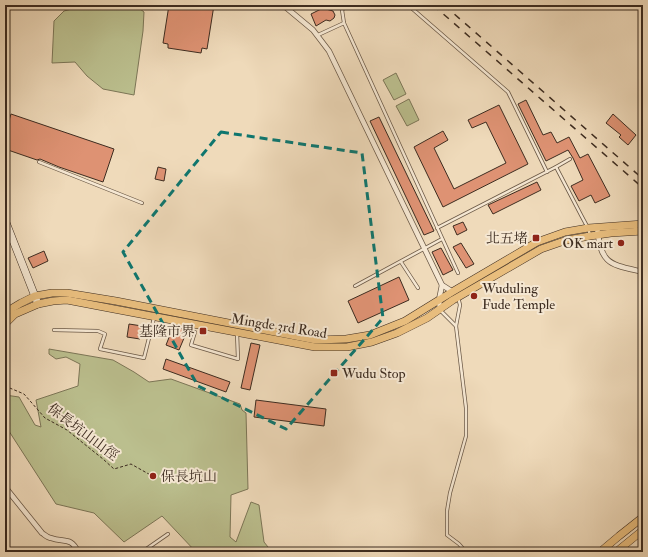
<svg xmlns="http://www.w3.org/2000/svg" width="648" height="557" font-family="'IM FELL Double Pica','Noto Serif TC',serif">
	<rect width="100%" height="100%" fill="#efdaba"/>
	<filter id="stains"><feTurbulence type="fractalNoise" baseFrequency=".005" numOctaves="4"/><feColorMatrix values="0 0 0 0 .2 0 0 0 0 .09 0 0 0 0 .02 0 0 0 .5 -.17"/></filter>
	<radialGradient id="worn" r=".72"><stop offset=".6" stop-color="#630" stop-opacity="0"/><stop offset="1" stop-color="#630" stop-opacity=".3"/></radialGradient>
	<!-- green -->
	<g fill="#bbbf8e" stroke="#7c7657">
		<polygon points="83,5 135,5 144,12 143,31 134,95 103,89 87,76 75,62 52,63 54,21 64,11 83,6"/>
		<polygon points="396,73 406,94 394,100 383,80"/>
		<polygon points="409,99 419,120 407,126 396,106"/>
		<polygon points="49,349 113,360 134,372 149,382 171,379 240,404 242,410 246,413 248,489 231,495 230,537 236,542 251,502 259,505 264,542 272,552 196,552 162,516 124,542 94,513 56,504 5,425 5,395 19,397 35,425 41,427 36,400 78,386 80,364 66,357 56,359 49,354"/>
	</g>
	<!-- building -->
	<g fill="#de9273" stroke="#3d2c20">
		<polygon points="169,5 214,5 207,49 202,48 201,53 168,48 168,44 163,43"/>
		<polygon points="325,7 326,9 333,11 335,15 334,18 330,21 326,20 316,26 311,14"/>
		<polygon points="526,100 543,135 551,132 557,143 569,137 580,158 588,154 610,196 595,203 591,195 579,201 571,186 583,180 573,158 568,150 546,161 518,104"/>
		<polygon points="499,105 528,164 443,207 414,147 443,131 448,140 434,148 454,189 506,163 486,122 472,128 468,120"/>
		<polygon points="11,114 114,149 103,182 59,167 40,159 37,160 5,149 5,133"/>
		<polygon points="613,114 636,135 628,145 619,137 621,135 606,123"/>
		<polygon points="379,117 434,231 424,235 370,121"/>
		<polygon points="158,167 166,169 164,181 155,179"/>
		<polygon points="537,182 541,190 493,214 488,205"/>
		<polygon points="463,222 467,230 457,235 453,226"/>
		<polygon points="461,243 474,264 466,268 453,247"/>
		<polygon points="441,248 453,270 443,275 432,252"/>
		<polygon points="44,251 48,261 33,268 28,258"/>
		<polygon points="399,277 409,300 358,323 348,301"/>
		<polygon points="129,324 142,326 140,339 127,337"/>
		<polygon points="174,325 187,331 179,350 166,345"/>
		<polygon points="251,343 260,345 250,390 241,388"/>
		<polygon points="166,359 230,382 226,392 163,369"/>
		<polygon points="256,400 326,409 324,426 254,417"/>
	</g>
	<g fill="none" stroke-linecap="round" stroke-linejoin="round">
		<!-- lane casing -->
		<g stroke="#6a5846" stroke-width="4">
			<g id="lane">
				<polyline points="408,5 508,92 547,172"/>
				<polyline points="344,23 342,10 347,5"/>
				<polyline points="318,35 344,23 458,273"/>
				<polyline points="39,162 142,203"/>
				<polyline points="556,167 581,215 588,228 590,235"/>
				<polyline points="437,228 556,167 570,159"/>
				<polyline points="401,262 418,288"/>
				<polyline points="355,286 442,239"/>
				<polyline points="458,297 460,305 456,326 466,408 466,436 450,493 447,511 447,535 459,544 466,552"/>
				<polyline points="440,310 456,326"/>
				<polyline points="54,330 98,331 105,334 100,349 144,358 154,318"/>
				<polyline points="195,332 191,345 238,359 237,333"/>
				<polyline points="142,552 168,534"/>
			</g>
		</g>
		<!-- street casing -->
		<g stroke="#6a5846" stroke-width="6">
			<g id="street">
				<polyline points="283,5 313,30 329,51 442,285 453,292"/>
				<path d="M597,227c4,38 12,37 46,45"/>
				<polyline points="440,309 439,300 442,285"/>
				<path d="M5,487l37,46c3,2 6,5 9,5 12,5 20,-2 27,14"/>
			</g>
		</g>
		<!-- secondary casing -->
		<g stroke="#3d2c20" stroke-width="8">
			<polyline id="secondary" points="5,220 38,304"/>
		</g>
		<!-- primary casing -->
		<g stroke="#3d2c20" stroke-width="8">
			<g id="primary">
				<polyline points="5,314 11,309 21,303 35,296 52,293 67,293 116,301 316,340 346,339 370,335 405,321 452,292 537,242 565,232 588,228 643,224"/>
				<polyline points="5,324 15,314 38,304 53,301 67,300 114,309 315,347 347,347 372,342 397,333 427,318 453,300 541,249 567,240 590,236 611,233 643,231"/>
				<polyline points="600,552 619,536 643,517"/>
				<polyline points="616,552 643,530"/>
			</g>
		</g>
		<!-- path -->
		<polyline stroke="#3d2c20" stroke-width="1" stroke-dasharray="3 2" stroke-linecap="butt" points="5,386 24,394 45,418 67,430 83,443 103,459 114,469 131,464 154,477"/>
		<!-- lane -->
		<use href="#lane" stroke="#f5e7d2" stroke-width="2.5"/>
		<!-- street -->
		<use href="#street" stroke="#f5e7d2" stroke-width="4.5"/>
		<!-- secondary -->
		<use href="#secondary" stroke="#f5e7d2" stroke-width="7"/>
		<!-- primary -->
		<use href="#primary" stroke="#e8bd7d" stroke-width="7"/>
		<!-- rail -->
		<g stroke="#3d2c20" stroke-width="1.5" stroke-dasharray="7 7" stroke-linecap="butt">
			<polyline points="433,5 643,188"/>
			<polyline points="444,5 643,179"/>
		</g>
	</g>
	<!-- marked area -->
	<path fill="none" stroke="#0f766e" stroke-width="3" stroke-dasharray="8 5" stroke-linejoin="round" d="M221,132l141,21 21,165 -97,111 -88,-43 -75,-134z"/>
	<!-- markers -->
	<g fill="#8f2418" stroke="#f5e7d2" stroke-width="1.5">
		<rect x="532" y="234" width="8" height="8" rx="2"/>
		<circle cx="621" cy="243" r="4"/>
		<circle cx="474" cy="296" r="4"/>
		<rect x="199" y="327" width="8" height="8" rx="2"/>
		<rect x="330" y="369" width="8" height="8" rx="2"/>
		<circle cx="153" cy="476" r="4"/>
	</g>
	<g text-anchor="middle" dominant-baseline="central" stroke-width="4" stroke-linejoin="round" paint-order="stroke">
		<!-- poi labels -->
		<g font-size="14" fill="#3d2c20" stroke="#f5e7d2" text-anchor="end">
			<text x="528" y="238">北五堵</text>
			<text x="613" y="243">OK mart</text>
			<text x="482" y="288" text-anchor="start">Wuduling<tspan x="482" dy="16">Fude Temple</tspan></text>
			<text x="195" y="331">基隆市界</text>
			<text x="342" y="373" text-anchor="start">Wudu Stop</text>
			<text x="161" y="476" text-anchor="start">保長坑山</text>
		</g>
		<!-- street labels -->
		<g font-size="14" fill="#3d2c20" stroke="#f5e7d2">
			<text transform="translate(279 326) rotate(9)">Mingde 3rd Road</text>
			<text transform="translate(83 432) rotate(37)">保長坑山山徑</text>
		</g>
	</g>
	<!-- margin -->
	<rect width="648" height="557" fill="none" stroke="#efdaba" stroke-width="20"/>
	<rect x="6" y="6" width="636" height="545" fill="none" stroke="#3d2c20" stroke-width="2"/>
	<rect x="10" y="10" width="628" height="537" fill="none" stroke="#3d2c20"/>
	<rect width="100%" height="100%" filter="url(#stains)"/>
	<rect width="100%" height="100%" fill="url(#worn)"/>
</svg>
